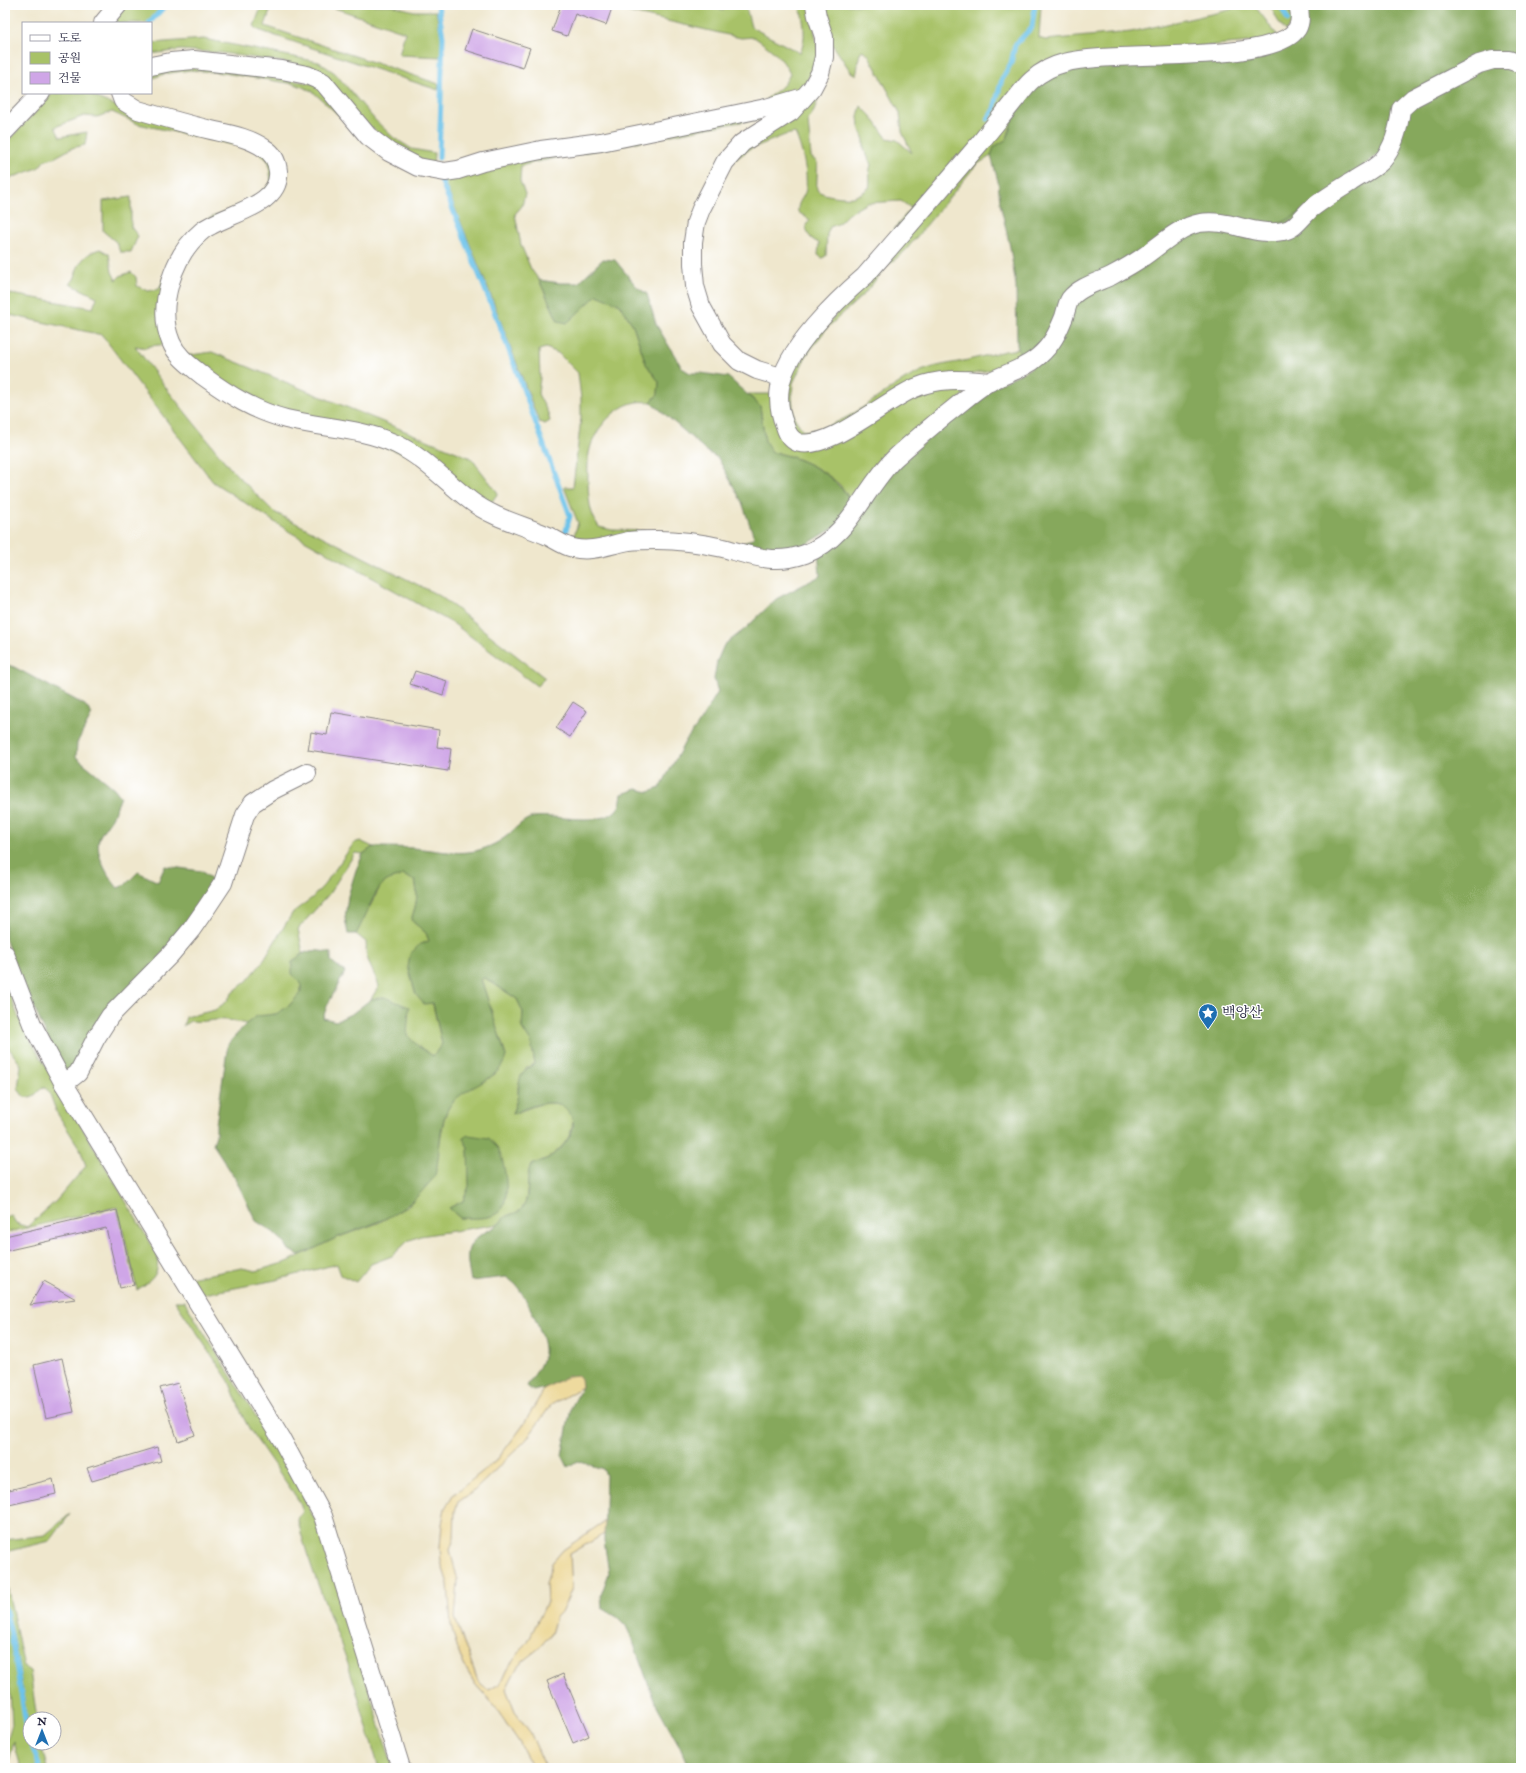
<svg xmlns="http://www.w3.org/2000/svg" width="1526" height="1773" font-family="'IM FELL English','Noto Serif KR',serif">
	<rect width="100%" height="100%" fill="#fff"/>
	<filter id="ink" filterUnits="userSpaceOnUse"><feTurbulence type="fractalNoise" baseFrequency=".025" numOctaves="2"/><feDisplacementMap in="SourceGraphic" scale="8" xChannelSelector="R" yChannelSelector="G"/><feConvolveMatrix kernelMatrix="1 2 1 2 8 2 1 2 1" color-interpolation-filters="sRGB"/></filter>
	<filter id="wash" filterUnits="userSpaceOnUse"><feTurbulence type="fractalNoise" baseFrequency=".012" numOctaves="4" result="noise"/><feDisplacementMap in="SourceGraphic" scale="16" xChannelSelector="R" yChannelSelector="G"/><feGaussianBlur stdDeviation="0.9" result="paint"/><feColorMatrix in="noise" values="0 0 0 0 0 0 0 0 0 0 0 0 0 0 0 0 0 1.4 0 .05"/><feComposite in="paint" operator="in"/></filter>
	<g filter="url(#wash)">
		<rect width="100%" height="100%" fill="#efe7cd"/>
		<!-- green -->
		<g fill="#a8c268" stroke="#657252" fill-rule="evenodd">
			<polygon points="126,5 163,5 147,23 113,23"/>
			<polygon points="262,5 272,5 265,26 439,84 438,90 258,30 254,26"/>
			<polygon points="326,5 391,5 414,11 436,11 442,40 441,57 399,55 405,32"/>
			<path d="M613,5h101l9,6 3,-5 -2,-1h20l3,6 4,16 49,26c7,-14 4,-34 -1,-48h11l9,51 -18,38 -36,6c12,-10 18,-11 25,-26 -7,-17 -22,-27 -36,-37l-13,1 -113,-26z"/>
			<path d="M819,5h215l-3,22 -16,17 -5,18 -8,17 -14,41 6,-10 9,-31 8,-16 5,-18 16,-18 3,-22h6l-2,33 6,2 86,-8 98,-22 11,-5h14l24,31 -17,5 -201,18 -172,178 23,-29 -10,-7 -34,2 -19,11 -10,10 -8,3 -3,7 -1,22 -4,2 -4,-3 1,-12c-9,-4 -12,-8 -13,-18l4,-5 -12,-8c-1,-11 6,-13 8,-23 2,-16 -4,-41 -11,-56l-10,2 -35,14 -21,15 16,-17 48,-29 26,-21 -5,14 -6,9 3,37 6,5c1,6 -1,26 0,28 5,6 29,8 36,7 6,-2 11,-5 16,-9 2,-8 -1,-16 2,-23l-7,-17v-8l-5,-13 -1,-11 3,-10 9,9 17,23 10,2 15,13 -10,-21 -2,-19 -32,-59 -6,-4c-5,7 -3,17 -6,25l-5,-3 -21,-31z"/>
			<polygon points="1270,5 1279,5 1287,21 1280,5 1293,5 1295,20 1286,31 1278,21"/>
			<polygon points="204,39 319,62 335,73 375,120 394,138 412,149 434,153 433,164 409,157 289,63 222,53 181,50 151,54 151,43"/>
			<polygon points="194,64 321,85 342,118 312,91 295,84 223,73 190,70 164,74 151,79 151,70"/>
			<path d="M53,93c11,0 23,-2 34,0 4,1 11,5 15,7 9,4 17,7 26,10 27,10 56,17 85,24 17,4 39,7 53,19 7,5 11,19 9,28 -6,21 -38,28 -55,35 -30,12 -57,57 -58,90 -1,13 3,25 6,38l-18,2 -4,2 -11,-2 31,42 64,80 44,44 166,84 105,82 -8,8 -83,-62 -164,-92 -77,-50 -111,-147 -97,-21v-21l88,15 4,-11 -27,-13c8,-8 4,-9 8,-17 5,-10 12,-15 22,-18l9,5 3,18 4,8 4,-4 11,-4 5,5 1,9 11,5 11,-2c13,-30 28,-63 60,-75 20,-8 39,-14 52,-32l-2,-20 -12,-12 -119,-26 -26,-12 -15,5 -13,-1 -29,11 5,10 27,-5 -2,13 -13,3 -18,10 -9,2 -7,8 -30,11 -3,2v-37z"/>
			<path d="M1016,107l-9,32 -13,8 -3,9 -15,9 -27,33 -44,53 -18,15 -22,27 -37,34 -21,27 -14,29 -1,13 2,21 9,14c42,-2 76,-39 112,-57 17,-9 35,-10 53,-14 17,-4 33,-9 50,-11l4,15 -12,5 -20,1 -26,6 -150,62 -22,-6 -8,-38 13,-35z"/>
			<path d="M769,112l-5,8h-12l-45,8 -171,34 -15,4 -1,15 5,13 -3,12 -7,8 6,31 10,24 8,11 19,41 26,-16 13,-11 22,10 14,21 13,39 13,18 -1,12 -7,8c-5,0 -10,-1 -15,0 -21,4 -41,27 -46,47 -3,10 -2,23 -2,34 1,17 1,29 11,44l13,3 37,1 -78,14 7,-22 -14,-36h9l8,-69v-19l-3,-26 -20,-20 -12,-5 -7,2 1,28 -2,16 10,19 2,8 -5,3 -6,-2 -48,-126 -47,-114 1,-6z"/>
			<polygon points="131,197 131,227 138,236 131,252 120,252 116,242 103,231 103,201"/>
			<polygon points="212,352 471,458 498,493 488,507 433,463 266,408 184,356"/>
			<path d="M934,386l36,2 -116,119c-4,-7 -9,-17 -15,-23 -19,-17 -43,-28 -67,-32l-7,-10 -5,-36 -12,-12h26l23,54z"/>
			<path d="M360,841l13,6 -10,7 -8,-1 -26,41 -31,35 5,24 -11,9 9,21v9c-7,9 -15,19 -26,22 -15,4 -15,0 -29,10 -10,-3 -20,-5 -30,-4 -10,1 -15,2 -26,1l-7,5 3,-9 29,-7 11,-8 7,-10 14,-11 14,-17 32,-52 19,-14 12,-13 30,-42z"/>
			<path d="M403,875l12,6c4,14 1,25 -4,39l15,13 3,8 -10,4 23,99 -9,12 -15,-10 -11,-11v-11l-23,-27 -13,2 8,-13c-3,-10 -9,-18 -12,-29 -2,-5 0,-10 -1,-15l-10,-8 25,-49 7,-5z"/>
			<path d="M485,978l32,21 6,13 -1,16 9,14 4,22 -9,4 -8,18v10l-6,18c14,-4 27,-12 41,-11 26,2 23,29 9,43 -4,4 -9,9 -14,12 -5,3 -13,4 -17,8 -3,3 -3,29 -6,38 -4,9 -13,9 -20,13 -2,1 -4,5 -6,7l-79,12 -12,5 -16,15 -21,8 -15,18 -15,-7 -4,-11 -61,16 -77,15 -10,-17 53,-10 14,3 31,-9 49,-24 42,-15 30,-17 26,-30 10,-57 4,-11 8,-11 39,-23 11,-18 -25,-77zM468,1148l23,68 -31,2 -11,-10 14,-7 7,-15z"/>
			<path d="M5,982l15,39 11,20 126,213c3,21 -4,25 -20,36l-20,-83 -112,26v-16l6,-2 5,8 11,4 29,-26 30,-35 -6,-17 -23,-36 -8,-21 -4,-4 -3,-1c-6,8 -9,11 -18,10l-6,-8 3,-24 -16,-22z"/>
			<path d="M175,1301h9l107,171 24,48 13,36 65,212h-14l-1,-3c-11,-35 -20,-72 -32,-107 -17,-47 -38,-93 -49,-141l6,-5 -4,-11 -49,-71 -7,-13 -14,-36z"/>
			<polygon points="70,1514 50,1541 5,1552 5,1540 45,1535"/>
			<polygon points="5,1576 24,1667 30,1671 37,1719 30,1719 30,1735 13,1634 5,1602"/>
			<polygon points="5,1613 10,1634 26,1730 38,1768 21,1768 14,1742 7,1768 5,1768 5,1747 12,1724 10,1690 5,1663"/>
			<polygon points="33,1743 41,1743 47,1768 41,1768"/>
		</g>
		<!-- forest -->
		<g fill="#86a85c" stroke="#54654c">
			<polygon points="1303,5 1521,5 1521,60 1410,95 1388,146 1288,227 1215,219 1080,286 1052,336 1022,364 1017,345 1016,286 1010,247 1000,203 998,181 991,156 994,147 1007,139 1016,107 1034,84 1064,68 1282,45"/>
			<path d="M1480,67l41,1v1700h-832l-10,-23 -24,-43 -23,-63 -6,-13 -9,-9 -15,-9 -1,-13 8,-22 -5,-33 2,-65 -3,-6 -26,-8 -9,6 -6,-12 9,-47 11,-21 -1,-8 -23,2 -13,7 -12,3 -6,-5c6,-10 15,-20 17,-33 2,-15 -18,-57 -28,-68 -3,-3 -7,-6 -10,-8l-35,4c-2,-11 -6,-25 -1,-35 6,-12 20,-15 29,-22 2,-2 4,-6 6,-7 7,-4 13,-3 18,-10 8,-11 2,-35 8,-41 4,-4 12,-5 17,-8 13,-8 33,-28 22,-44 -4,-6 -9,-11 -17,-11 -14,-1 -28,6 -41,11 2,-6 5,-12 6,-19 2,-17 0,-23 17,-31l-4,-22 -9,-14 1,-16 -6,-13 -32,-21 -4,1 25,77c-6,26 -40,29 -55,48 -13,17 -10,50 -16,71 -2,5 -8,10 -11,14 -25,29 -50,34 -83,47 -15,6 -27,14 -42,19l-10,-5 -5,-8 -11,-10 -17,-11 -21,-43 -22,-34 3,-9v-11l12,-80 18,-20 11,-8 19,-2 13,-8 12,-14v-9l-9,-9v-12c15,-13 20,-13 39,-9v8l14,11 -18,34 -4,12 13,3 17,-8 18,-14 13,-2 25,10 -2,28 11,11 15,10 9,-12 -9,-41 -9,1 -8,-9 -8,-28 2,-13 9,-9 10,-4 -3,-8 -15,-13c5,-14 8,-25 4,-39l-12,-6c-7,3 -15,4 -20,9 -9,7 -20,39 -27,50h-8l-3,-16 3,-22 8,-26 7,-16 10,-7c14,0 27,0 40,1 23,2 50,9 72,0 6,-2 14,-6 19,-10 9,-6 18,-19 30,-21 21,-3 71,11 84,-9 3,-3 3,-10 4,-14l15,-5 12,3 11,-4 26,-48 11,-14 21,-34 -4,-13 3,-18 7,-16 21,-16 31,-30 44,-23 -2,-25 55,-61 97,-91 61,-31 42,-67 127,-75 60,9 110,-61 34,-64z"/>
			<path d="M603,259l12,1 22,27 10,7 9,30 26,44 8,5h11l27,4 32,29 5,35 7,11c33,6 67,24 82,55l-15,18 -49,29 -54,-6 18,-11 -12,-35 -24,-44 -9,-5 -58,-51 7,-8 1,-12 -13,-18 -13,-39 -14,-21 -22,-9 -30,28 -9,-2 -19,-41 21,3h18z"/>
			<path d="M5,664l9,3 71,38 7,9 -15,29 -1,14 38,31 7,9c-3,7 -6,14 -9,21 -4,6 -9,12 -12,18 -7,16 8,41 18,52l8,-4 12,-12 20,10 7,-16 36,5 15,11 -141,189 -11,4 -52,-117 -7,-20z"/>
			<path d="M468,1135l21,3c3,4 8,8 10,12 6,14 13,51 0,62 -9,8 -27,6 -39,6l-11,-10 14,-7 6,-15 -1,-38 -5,-10z"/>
		</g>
		<!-- sand -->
		<polygon fill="#eeda9e" stroke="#887e6c" points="578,1375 581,1379 582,1387 551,1405 526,1440 474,1491 458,1502 455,1511 454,1538 450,1550 458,1581 455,1618 478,1681 488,1690 500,1684 507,1669 528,1641 547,1602 546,1584 552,1563 563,1550 605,1521 604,1534 570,1554 572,1588 562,1611 556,1617 551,1634 538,1649 519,1664 506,1689 515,1712 530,1732 546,1768 533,1768 519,1742 493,1704 475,1684 464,1665 457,1647 451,1625 448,1584 441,1562 440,1547 442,1524 445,1508 453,1495 497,1460 522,1427 545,1388 569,1376"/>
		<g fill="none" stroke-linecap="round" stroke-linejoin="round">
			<!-- stream -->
			<g stroke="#6dc3ea" stroke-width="5">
				<polyline points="438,5 443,37 439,158"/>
				<polyline points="1280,5 1288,20"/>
				<polyline points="149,23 166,5"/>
				<polyline points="988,119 994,109 1002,79 1011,63 1015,45 1032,27 1035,5"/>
				<polyline points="441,180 501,329 570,516 565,534"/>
				<polyline points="5,1608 11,1634 27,1730 30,1739"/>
				<polyline points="31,1743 40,1768"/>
			</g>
		</g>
		<g id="blocks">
			<!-- building -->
			<g fill="#cfa6e7">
				<polygon points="556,5 613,5 606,25 575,14 567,36 552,31 560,8 555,7"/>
				<polygon points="472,29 530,48 523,68 465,50"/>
				<polygon points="415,671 447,681 443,695 410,684"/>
				<polygon points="573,702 587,711 570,737 556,728"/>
				<polygon points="331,712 439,730 437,747 451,749 448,771 308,750 311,732 327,735"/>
				<polygon points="117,1210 134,1285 120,1288 106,1228 5,1251 5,1236"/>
				<polygon points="44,1281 76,1299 30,1305"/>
				<polygon points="62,1358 74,1412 46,1418 34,1365"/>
				<polygon points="178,1383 195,1435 178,1441 160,1388"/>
				<polygon points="157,1447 161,1461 92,1481 87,1468"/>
				<polygon points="53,1479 56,1494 5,1506 5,1491"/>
				<polygon points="563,1674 589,1736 573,1743 547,1681"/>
			</g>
		</g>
	</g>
	<g filter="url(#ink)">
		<use href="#blocks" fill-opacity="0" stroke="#888484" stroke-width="1"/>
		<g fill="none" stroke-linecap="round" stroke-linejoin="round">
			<!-- minor casing -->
			<g stroke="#888484" stroke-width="20">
				<g id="minor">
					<polyline points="103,23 118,5"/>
					<polyline points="151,66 171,62 194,60 282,70 307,75 323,82 368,136 389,152 418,167 445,172 458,170 483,162 541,150 601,142 766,108 804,97"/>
					<path d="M120,93l3,8 15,9c24,7 48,14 73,20 17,4 37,7 53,18 9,5 13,13 14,23 4,36 -55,43 -76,60 -29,24 -46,76 -31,111 6,15 20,24 32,34 26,19 52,35 83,43 37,9 75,9 110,25 29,14 50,38 75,57 22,17 52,24 77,35 8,4 16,10 25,12 19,5 38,-4 56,-7 9,-1 19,-1 28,-1 22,0 44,3 66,8 30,8 51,17 82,6 44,-16 58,-64 89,-95 16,-15 33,-29 50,-43 15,-11 29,-25 45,-34 17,-9 36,-13 50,-26 13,-11 19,-24 25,-39 2,-6 3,-13 6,-18 9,-12 28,-17 41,-23 11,-6 22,-12 32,-19 18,-12 35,-30 57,-34 28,-5 55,14 83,8 13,-2 19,-15 29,-23 12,-9 26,-18 39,-26 10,-7 22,-12 31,-21 13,-15 17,-34 19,-52l12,-11 66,-34 14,-4h16l12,4"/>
					<polyline points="5,131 41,93"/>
					<polyline points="781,377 757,370 739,361 722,344 701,306 695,286 693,264 693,242 696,222 701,209 725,162 742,143 791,112 812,88 820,73 824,57 824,37 817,16 815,5"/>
					<path d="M990,382c-26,-2 -50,-5 -75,6 -30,12 -83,61 -115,55 -9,-2 -13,-10 -15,-17 -5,-12 -7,-27 -5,-39 5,-37 57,-87 85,-111 38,-44 77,-88 115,-133 11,-14 23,-28 34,-42 6,-7 11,-15 18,-21 9,-8 20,-14 32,-17 47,-14 208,3 233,-34 4,-7 3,-17 1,-24"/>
					<polyline points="5,954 32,1024 64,1084 282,1440 323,1516 401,1768"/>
					<polyline points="64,1084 78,1073 96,1038 110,1016 170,955 191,930 207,907 223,883 245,815 253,803 273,790 307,773"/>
				</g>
			</g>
			<!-- minor -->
			<use href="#minor" stroke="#fff" stroke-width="18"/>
		</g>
	</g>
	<!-- icons -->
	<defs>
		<g id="sight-pin" transform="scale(1)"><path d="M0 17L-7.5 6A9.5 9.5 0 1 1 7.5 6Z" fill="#1f6fb2" stroke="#fff"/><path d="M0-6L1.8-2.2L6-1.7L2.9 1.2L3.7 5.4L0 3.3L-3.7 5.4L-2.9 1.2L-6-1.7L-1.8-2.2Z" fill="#fff"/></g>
	</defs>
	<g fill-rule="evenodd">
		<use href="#sight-pin" x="1208" y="1013"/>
	</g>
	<g text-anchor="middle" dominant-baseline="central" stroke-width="3" stroke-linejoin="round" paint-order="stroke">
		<!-- poi labels -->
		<g font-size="14" fill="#22223b" stroke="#fff" text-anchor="start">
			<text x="1222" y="1013">백양산</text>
		</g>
	</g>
	<!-- margin -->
	<rect width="1526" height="1773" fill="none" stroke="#fff" stroke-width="20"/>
	<!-- legend -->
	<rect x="22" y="22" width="130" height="72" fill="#ffffff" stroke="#a7a7b1"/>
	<rect x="30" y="35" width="20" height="6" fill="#ffffff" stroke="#a7a7b1"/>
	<text x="58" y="42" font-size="12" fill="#22223b">도로</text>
	<rect x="30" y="52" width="20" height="12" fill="#a8c268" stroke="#a7a7b1"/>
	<text x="58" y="62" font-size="12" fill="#22223b">공원</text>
	<rect x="30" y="72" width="20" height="12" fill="#cfa6e7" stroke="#a7a7b1"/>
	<text x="58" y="82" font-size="12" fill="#22223b">건물</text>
	<!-- north arrow -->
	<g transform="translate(42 1731)"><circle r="19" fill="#ffffff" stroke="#a7a7b1"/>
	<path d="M0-3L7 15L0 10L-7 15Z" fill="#1f6fb2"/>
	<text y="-6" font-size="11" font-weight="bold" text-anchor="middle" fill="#22223b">N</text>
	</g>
</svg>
